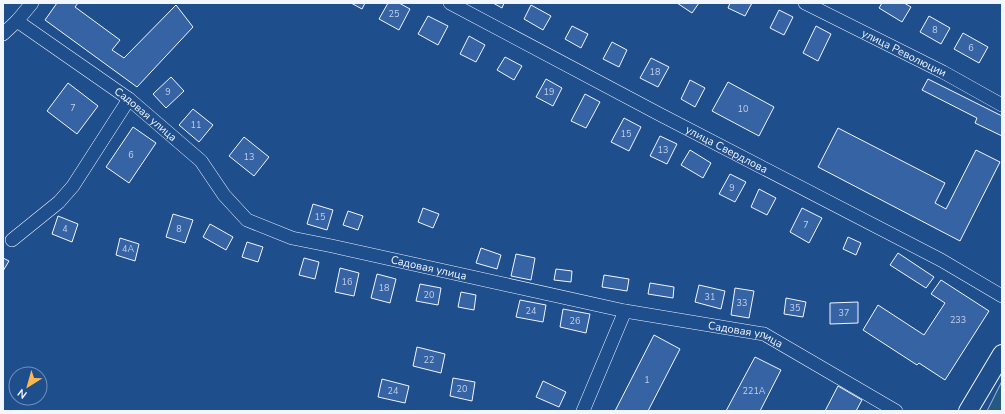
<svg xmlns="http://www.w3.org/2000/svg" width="1005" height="414" font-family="'Nunito Sans',sans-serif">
	<rect width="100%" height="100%" fill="#1f4e8c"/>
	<!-- green -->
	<polygon fill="#245a82" stroke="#a8bbd7" points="1002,381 1002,411 987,411"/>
	<!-- building -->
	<g fill="#3563a3" stroke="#f2f6ff">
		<polygon points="57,3 78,3 75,7 120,40 112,50 124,58 176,5 193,27 137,87 45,20"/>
		<polygon points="351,3 365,3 362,9"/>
		<polygon points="388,3 399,3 410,9 399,30 379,19"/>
		<polygon points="493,3 504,3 502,8"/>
		<polygon points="677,3 699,3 692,13"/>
		<polygon points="730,3 752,3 745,16 728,8"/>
		<polygon points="882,3 904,3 911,7 902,22 879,8"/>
		<polygon points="531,5 551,16 543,30 524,19"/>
		<polygon points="779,10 793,17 784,35 770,28"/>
		<polygon points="428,16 448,26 438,45 418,34"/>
		<polygon points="929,16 950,28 941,44 920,32"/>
		<polygon points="572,26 588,34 581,48 565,39"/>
		<polygon points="816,26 831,34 818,61 803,53"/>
		<polygon points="963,33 988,47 979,63 954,49"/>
		<polygon points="469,36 485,45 476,62 460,54"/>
		<polygon points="612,42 627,50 619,67 603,59"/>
		<polygon points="505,57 522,66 514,80 497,70"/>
		<polygon points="651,58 669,67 658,87 640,78"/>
		<polygon points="171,77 184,91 166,108 153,94"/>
		<polygon points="546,79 562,88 553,106 536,97"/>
		<polygon points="928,79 1002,116 1002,136 975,123 977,118 922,90"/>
		<polygon points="690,80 705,88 695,107 681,99"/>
		<polygon points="728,82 774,107 759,136 712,111"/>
		<polygon points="68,83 98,106 77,134 47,111"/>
		<polygon points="585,94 600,102 586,128 571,121"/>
		<polygon points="193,109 213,125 199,142 179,125"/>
		<polygon points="624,118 641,127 629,151 611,142"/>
		<polygon points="133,127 156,143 129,183 106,167"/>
		<polygon points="838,128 945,183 935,203 946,209 976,150 1000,162 960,241 818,167"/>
		<polygon points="660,136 677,144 667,164 650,156"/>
		<polygon points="244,137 269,157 254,176 229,156"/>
		<polygon points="690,150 711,163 703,178 681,165"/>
		<polygon points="730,174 746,182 735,202 719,194"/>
		<polygon points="759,189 776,198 767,215 751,207"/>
		<polygon points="313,204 333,210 327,230 307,224"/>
		<polygon points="423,208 439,214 433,228 418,222"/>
		<polygon points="802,208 822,218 809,243 790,232"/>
		<polygon points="348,211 363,216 358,230 343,225"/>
		<polygon points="173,214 193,220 185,243 166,237"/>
		<polygon points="58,216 78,224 72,242 52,234"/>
		<polygon points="210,224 233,237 226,250 203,237"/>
		<polygon points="848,237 861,243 856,255 843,249"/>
		<polygon points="120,238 139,244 135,261 116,255"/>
		<polygon points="247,242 263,247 258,262 242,257"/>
		<polygon points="481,248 501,255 497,269 476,263"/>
		<polygon points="898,253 934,277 926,288 890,265"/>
		<polygon points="516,254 535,258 531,280 511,276"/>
		<polygon points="3,258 9,261 3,271"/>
		<polygon points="304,258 319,262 315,279 299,275"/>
		<polygon points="340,268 359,273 354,296 335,292"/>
		<polygon points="556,269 572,271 571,282 554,280"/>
		<polygon points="377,274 396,279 390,303 371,298"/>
		<polygon points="604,275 629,279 627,291 602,287"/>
		<polygon points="941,280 989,311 945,380 919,363 917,365 863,330 878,305 924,335 945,303 931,294"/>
		<polygon points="650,283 674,287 673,298 648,294"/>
		<polygon points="420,284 441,288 438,305 416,301"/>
		<polygon points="699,285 725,291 721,309 695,302"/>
		<polygon points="735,288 754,291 749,318 731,315"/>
		<polygon points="461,292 476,295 474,310 458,307"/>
		<polygon points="786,298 806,302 803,317 784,314"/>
		<polygon points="520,300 546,305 543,322 516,317"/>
		<polygon points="858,302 858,323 830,324 830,303"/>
		<polygon points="563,309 590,314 586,333 560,327"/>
		<polygon points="654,335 680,349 648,411 615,411"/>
		<polygon points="417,347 445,354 441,373 413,366"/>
		<polygon points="755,357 781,370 760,411 726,411"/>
		<polygon points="453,378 475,382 472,401 450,396"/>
		<polygon points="382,379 409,386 405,403 378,397"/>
		<polygon points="543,381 566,392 559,407 536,397"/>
		<polygon points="838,386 862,400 856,411 825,411"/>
	</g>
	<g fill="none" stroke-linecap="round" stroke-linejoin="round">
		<!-- street casing -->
		<g stroke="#f2f6ff" stroke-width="14">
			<g id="street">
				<path id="s1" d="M450,3l211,112 280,145 61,36"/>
				<path id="s2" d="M805,3l138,69 59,33"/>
				<path id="s3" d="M17,21l112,78 72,62 23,34 23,25 45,18 40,8 293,65 139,23 132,77"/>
				<polyline points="3,34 17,21 32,3"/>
				<polyline points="12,240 59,202 73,186 129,99"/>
				<polyline points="583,411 625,311"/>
			</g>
		</g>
		<!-- secondary casing -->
		<g stroke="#f2f6ff" stroke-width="20">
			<polyline id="secondary" points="968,411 1002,354"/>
		</g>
		<!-- street -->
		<use href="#street" stroke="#1f4e8c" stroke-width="13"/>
		<!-- secondary -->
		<use href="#secondary" stroke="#1f4e8c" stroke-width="18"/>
	</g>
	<g text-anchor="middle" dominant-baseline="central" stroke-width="3" stroke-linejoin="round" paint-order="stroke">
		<!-- number labels -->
		<g font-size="9" fill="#c3d1e8">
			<text x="394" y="14">25</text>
			<text x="935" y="30">8</text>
			<text x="971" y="48">6</text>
			<text x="655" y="72">18</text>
			<text x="168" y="92">9</text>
			<text x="549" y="92">19</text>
			<text x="73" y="108">7</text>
			<text x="743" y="109">10</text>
			<text x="196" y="125">11</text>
			<text x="626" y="134">15</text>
			<text x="663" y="150">13</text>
			<text x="131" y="155">6</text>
			<text x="249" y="157">13</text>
			<text x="732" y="188">9</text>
			<text x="320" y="217">15</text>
			<text x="806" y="225">7</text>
			<text x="65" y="229">4</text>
			<text x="179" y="229">8</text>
			<text x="128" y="249">4А</text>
			<text x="347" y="282">16</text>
			<text x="384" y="288">18</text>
			<text x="429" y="295">20</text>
			<text x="710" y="297">31</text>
			<text x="742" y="303">33</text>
			<text x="795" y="308">35</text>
			<text x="531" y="311">24</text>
			<text x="844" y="313">37</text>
			<text x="958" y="320">233</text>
			<text x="575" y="321">26</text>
			<text x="429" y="360">22</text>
			<text x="647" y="380">1</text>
			<text x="462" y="389">20</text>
			<text x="393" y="391">24</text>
			<text x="754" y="391">221А</text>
		</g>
		<!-- street labels -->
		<g font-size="11" fill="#f2f6ff" stroke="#1f4e8c">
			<text stroke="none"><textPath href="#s2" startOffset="111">улица Революции</textPath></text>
			<text stroke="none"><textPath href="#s3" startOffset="159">Садовая улица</textPath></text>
			<text stroke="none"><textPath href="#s1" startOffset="313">улица Свердлова</textPath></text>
			<text stroke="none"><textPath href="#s3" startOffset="495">Садовая улица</textPath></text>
			<text stroke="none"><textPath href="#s3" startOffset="819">Садовая улица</textPath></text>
		</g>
	</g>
	<!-- border -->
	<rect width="1005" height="414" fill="none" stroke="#f2f6ff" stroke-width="8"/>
	<!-- north arrow -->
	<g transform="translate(28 386) rotate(217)"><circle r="19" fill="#1f4e8c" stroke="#7391ba"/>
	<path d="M0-3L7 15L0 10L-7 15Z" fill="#ffb74d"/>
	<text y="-6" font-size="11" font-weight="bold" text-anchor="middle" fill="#f2f6ff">N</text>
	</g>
</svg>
